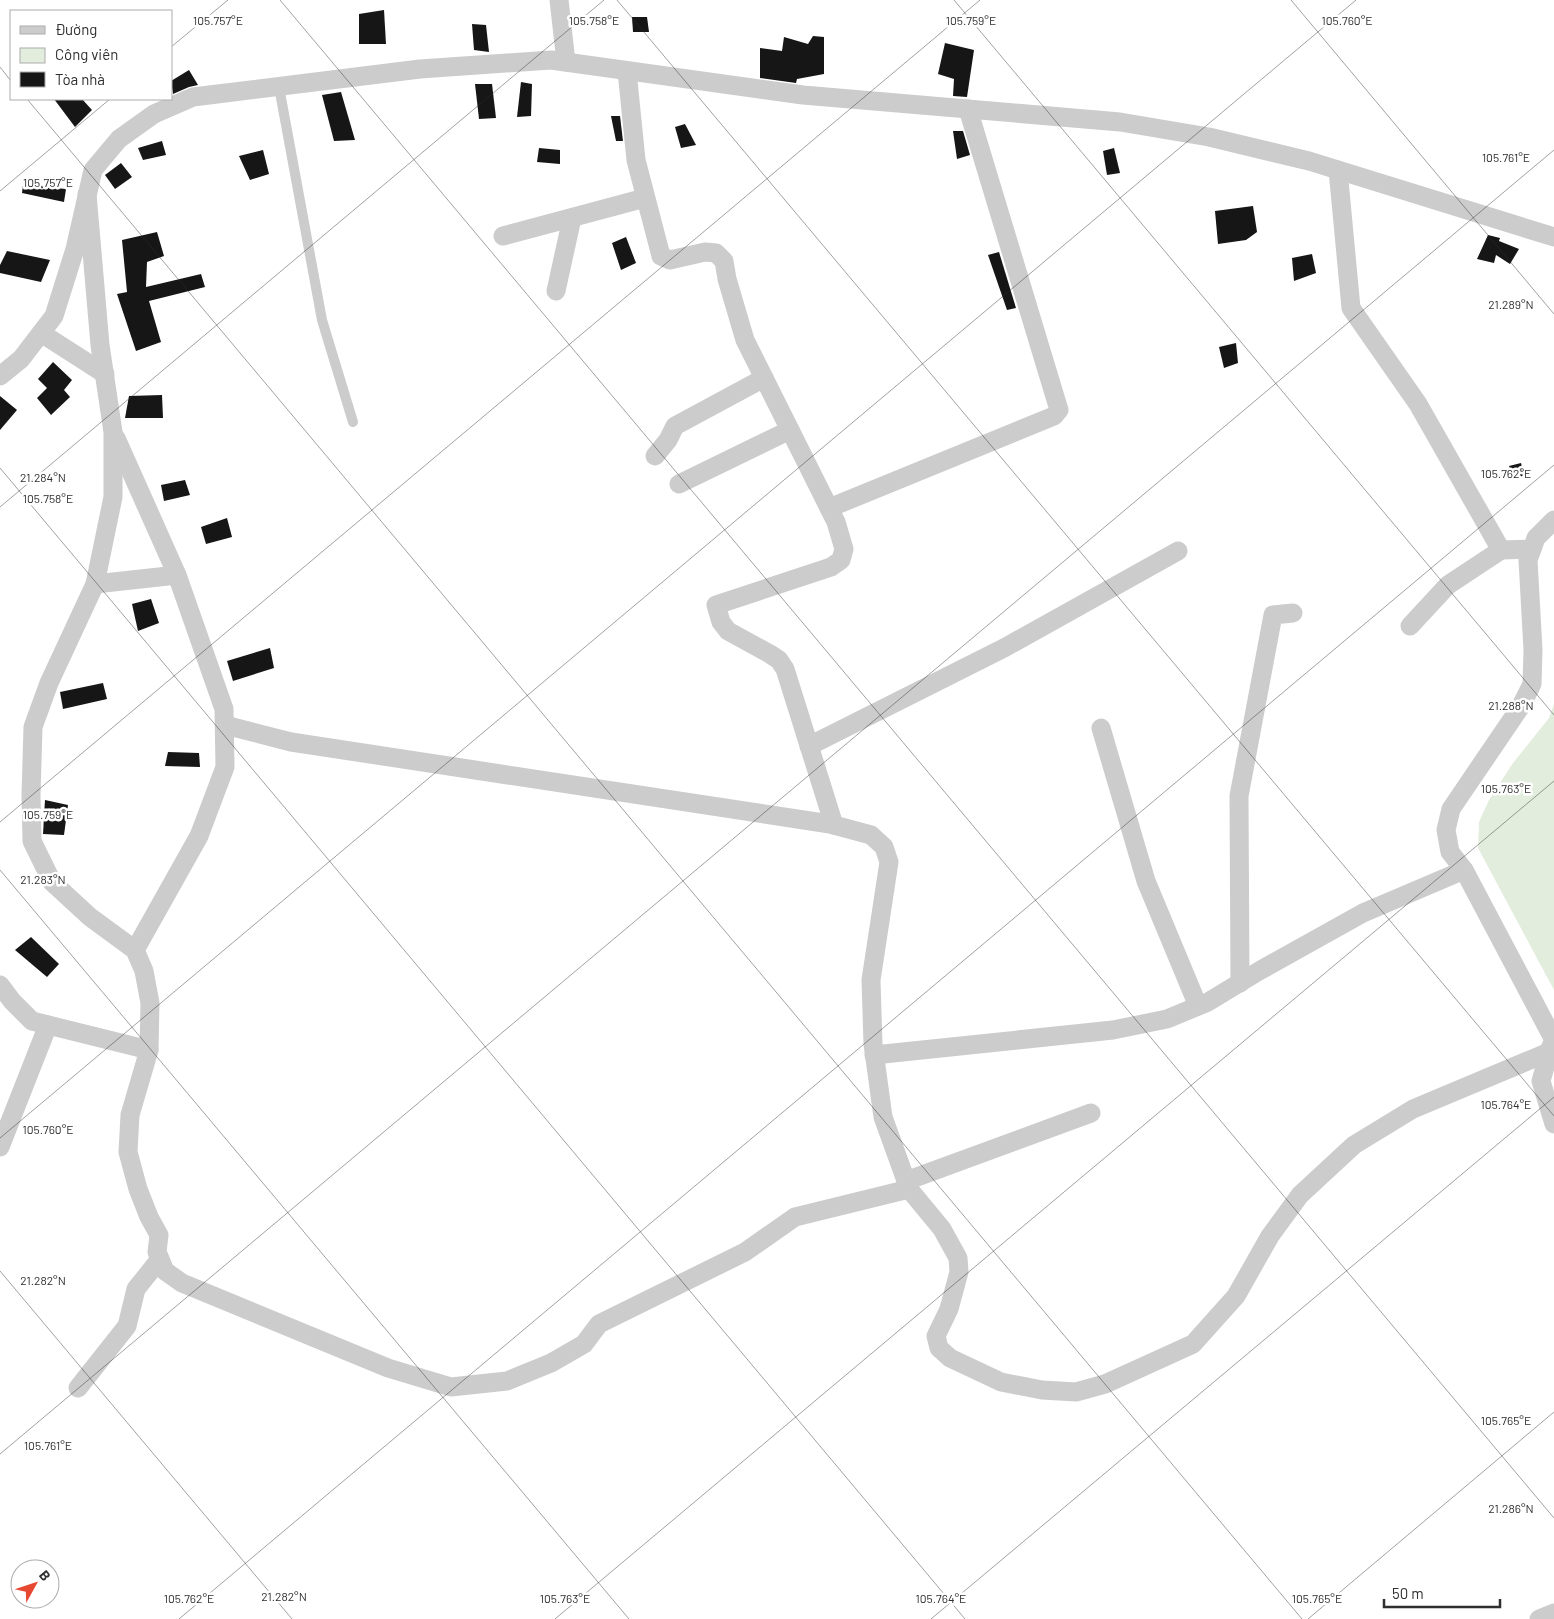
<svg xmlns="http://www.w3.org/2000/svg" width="1554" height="1619" font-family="Barlow,sans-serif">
	<rect width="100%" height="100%" fill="#fff"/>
	<!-- green -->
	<polygon fill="#e2eddd" points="1554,704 1554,990 1478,848 1479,822 1489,800 1513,763 1549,718"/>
	<!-- building -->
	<g fill="#161616">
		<polygon points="384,10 386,44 359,44 359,14"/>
		<polygon points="632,17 647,17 649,32 633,32"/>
		<polygon points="472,24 486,25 489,52 474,50"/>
		<polygon points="813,36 824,37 824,74 797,79 796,83 760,78 760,48 782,51 784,37 808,44"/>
		<polygon points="945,43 974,50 967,97 953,96 954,79 938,74"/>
		<polygon points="189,70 198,85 189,87 173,94 171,81"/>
		<polygon points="521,82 532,84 531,116 517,117"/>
		<polygon points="475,84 492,84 496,118 479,119"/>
		<polygon points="341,92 355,140 334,141 322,95"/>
		<polygon points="54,99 82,99 92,110 75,127"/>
		<polygon points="611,116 620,116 623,141 616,141"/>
		<polygon points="685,124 696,145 681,148 675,127"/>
		<polygon points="953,131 963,131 970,155 957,159"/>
		<polygon points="162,141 166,155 143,160 138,148"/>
		<polygon points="539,148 560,150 560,164 537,162"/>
		<polygon points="1114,148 1120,173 1107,175 1103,151"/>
		<polygon points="263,150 269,174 250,180 239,156"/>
		<polygon points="121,163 132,177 115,189 105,175"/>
		<polygon points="23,185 66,189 64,202 22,193"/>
		<polygon points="1253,206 1257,232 1246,240 1218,244 1215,211"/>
		<polygon points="157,232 164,256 147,262 146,287 201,274 205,287 149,301 161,342 136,351 117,294 127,292 122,240"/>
		<polygon points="1488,235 1500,238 1499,241 1519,249 1510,264 1496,255 1494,263 1477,259"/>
		<polygon points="626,237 636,263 621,270 612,243"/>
		<polygon points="7,251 50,260 41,282 0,273 0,265"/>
		<polygon points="999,252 1016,308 1007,310 988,255"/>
		<polygon points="1312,254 1316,273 1294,281 1292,258"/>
		<polygon points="1236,343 1238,363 1224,368 1219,347"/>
		<polygon points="53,362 72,380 64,390 70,397 51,415 37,398 47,388 38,379"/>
		<polygon points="162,395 163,418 125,418 129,396"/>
		<polygon points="0,396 17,410 0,430"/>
		<polygon points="1521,463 1524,475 1514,480 1509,466"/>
		<polygon points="185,480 190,495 164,501 161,485"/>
		<polygon points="227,518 232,537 206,544 201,527"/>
		<polygon points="151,599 159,623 138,631 132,604"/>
		<polygon points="270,648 274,668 233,681 227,661"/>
		<polygon points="103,683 107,699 63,709 60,692"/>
		<polygon points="168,752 199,753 200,767 165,766"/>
		<polygon points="45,800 68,805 64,835 43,834"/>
		<polygon points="31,937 59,964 47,977 15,950"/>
	</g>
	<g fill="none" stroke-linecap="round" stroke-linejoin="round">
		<!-- service -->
		<polyline stroke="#ccc" stroke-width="10" points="279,87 322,320 353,422"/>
		<!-- minor -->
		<g stroke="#ccc" stroke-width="19">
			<polyline points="559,0 566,62"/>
			<polyline points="627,71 636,160 661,256 670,260 705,252 716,253 724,261 727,279 745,340 836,522 844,549 841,560 831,567 716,605 721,622 728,631 770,654 779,660 785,669 834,825"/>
			<polyline points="1338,170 1351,308 1418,404 1501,550 1532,549"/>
			<polyline points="87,194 100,345 113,432 113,497 95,584 49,683 33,727 31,795 32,841 52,882 90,917 135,950 144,971 150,1003 149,1050 130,1115 128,1152 138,1189 149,1217 159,1235 157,1252 165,1271 182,1283 388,1368 451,1387 507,1381 551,1363 584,1344 599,1324 745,1252 795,1217 909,1189"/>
			<polyline points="503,236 645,198"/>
			<polyline points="556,291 572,218"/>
			<polyline points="41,333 105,374"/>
			<polyline points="0,376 21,359 54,316 75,249 93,170 119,139 154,114 193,97 420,69 551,60 803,95 1120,122 1209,137 1309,161 1554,237"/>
			<polyline points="116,438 177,575 224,709 225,767 199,836 135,950"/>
			<polyline points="655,456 668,440 675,426 764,378"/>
			<polyline points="679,484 790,430"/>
			<polyline points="829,508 1054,416 1059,410 968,109"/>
			<polyline points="1554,520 1536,538 1528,560 1533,650 1532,684 1521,706 1451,809 1446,830 1450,852 1464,870 1554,1040"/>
			<polyline points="95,584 177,575"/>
			<polyline points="1410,626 1448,585 1501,550"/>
			<polyline points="225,725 291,742 830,824 871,835 884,847 889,862 871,980 873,1044 883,1117 909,1189 942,1229 958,1258 959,1272 949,1309 936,1336 939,1348 950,1358 1001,1382 1042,1390 1076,1392 1105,1384 1193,1344 1236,1296 1270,1236 1300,1195 1354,1145 1413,1109 1549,1052"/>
			<polyline points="1101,728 1146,881 1198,1006"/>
			<polyline points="809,746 1004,648 1178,551"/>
			<polyline points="1240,983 1239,796 1273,615 1293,613"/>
			<polyline points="0,985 12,1001 32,1021 149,1050"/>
			<polyline points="1551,1046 1541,1081 1554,1124"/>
			<polyline points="874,1055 1113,1030 1167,1019 1208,1002 1259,971 1363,913 1464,870"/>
			<polyline points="0,1147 48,1025"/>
			<polyline points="906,1181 1091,1113"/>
			<polyline points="78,1388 127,1326 136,1289 160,1259"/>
			<polyline points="1539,1619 1554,1613"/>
		</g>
	</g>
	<!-- ticks -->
	<path fill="none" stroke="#2f2f2f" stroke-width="1" stroke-opacity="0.45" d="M280,0l1274,1518M617,0l937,1116M954,0l600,715M1291,0l263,314M171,47l57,-47M0,67l11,14M27,99l1275,1520M0,191l110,-92M0,468l965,1151M0,507l604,-507M0,822l980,-822M0,870l629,749M0,1138l1356,-1138M0,1271l292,348M0,1454l1554,-1304M179,1619l1375,-1154M555,1619l999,-838M931,1619l623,-522M1308,1619l246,-207"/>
	<g font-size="12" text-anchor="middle" fill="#2f2f2f" stroke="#fff" stroke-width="5" stroke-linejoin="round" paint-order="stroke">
		<text x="218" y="25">105.757°E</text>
		<text x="594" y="25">105.758°E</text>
		<text x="971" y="25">105.759°E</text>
		<text x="1347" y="25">105.760°E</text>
		<text x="1506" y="162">105.761°E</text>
		<text x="48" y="187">105.757°E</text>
		<text x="1511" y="309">21.289°N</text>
		<text x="1506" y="478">105.762°E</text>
		<text x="43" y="482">21.284°N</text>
		<text x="48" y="503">105.758°E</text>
		<text x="1511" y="710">21.288°N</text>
		<text x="1506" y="793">105.763°E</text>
		<text x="48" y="819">105.759°E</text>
		<text x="43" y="884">21.283°N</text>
		<text x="1506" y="1109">105.764°E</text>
		<text x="48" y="1134">105.760°E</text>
		<text x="43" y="1285">21.282°N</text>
		<text x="1506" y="1425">105.765°E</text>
		<text x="48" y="1450">105.761°E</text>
		<text x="1511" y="1513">21.286°N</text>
		<text x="284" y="1601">21.282°N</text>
		<text x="189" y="1603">105.762°E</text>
		<text x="565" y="1603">105.763°E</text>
		<text x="941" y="1603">105.764°E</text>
		<text x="1317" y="1603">105.765°E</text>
	</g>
	<!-- legend -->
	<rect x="10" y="10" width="162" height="90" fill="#ffffff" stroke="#acacac"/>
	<rect x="20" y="26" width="25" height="8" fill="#cccccc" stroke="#acacac"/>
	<text x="55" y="35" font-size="15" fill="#2f2f2f">Đường</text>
	<rect x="20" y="48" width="25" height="15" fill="#e2eddd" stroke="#acacac"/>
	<text x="55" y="60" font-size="15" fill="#2f2f2f">Công viên</text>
	<rect x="20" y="72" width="25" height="15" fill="#161616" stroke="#acacac"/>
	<text x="55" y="85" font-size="15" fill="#2f2f2f">Tòa nhà</text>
	<!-- north arrow -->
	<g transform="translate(35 1584) rotate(50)"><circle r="24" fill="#ffffff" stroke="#acacac"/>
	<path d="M0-4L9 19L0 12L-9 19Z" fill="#e74831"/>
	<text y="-8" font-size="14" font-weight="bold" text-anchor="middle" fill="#2f2f2f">B</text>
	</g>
	<!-- scale -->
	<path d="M1384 1599v8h116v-8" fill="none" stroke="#2f2f2f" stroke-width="2.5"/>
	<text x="1392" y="1599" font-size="15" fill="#2f2f2f" stroke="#ffffff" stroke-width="4" paint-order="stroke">50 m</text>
</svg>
